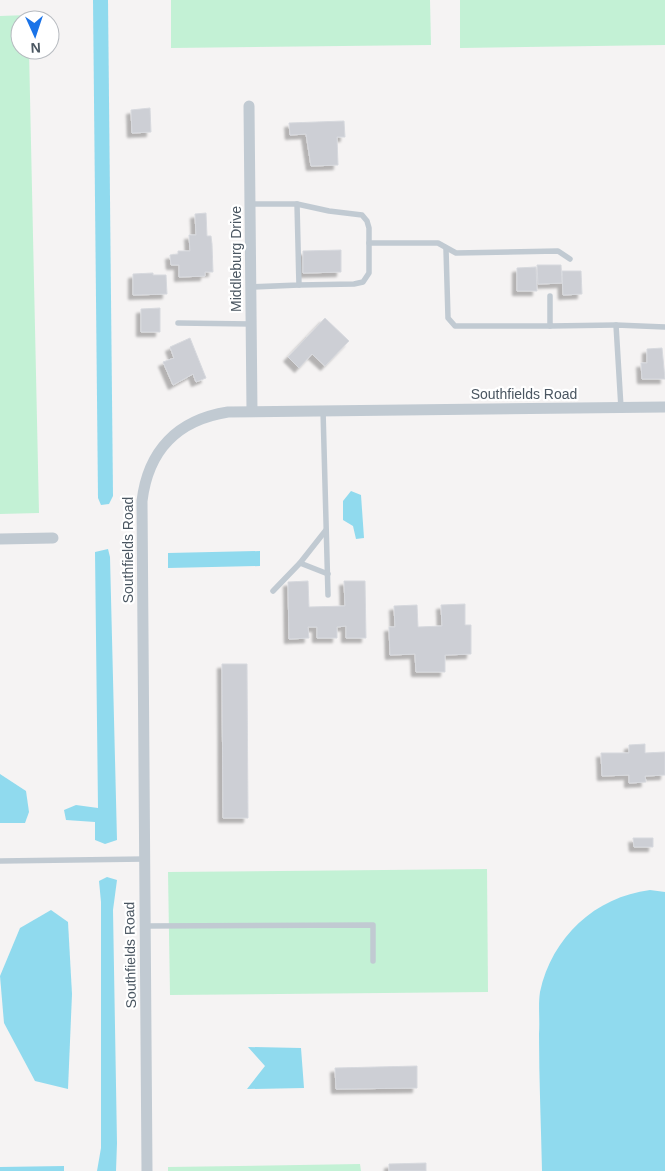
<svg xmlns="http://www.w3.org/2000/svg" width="665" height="1171" font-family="Helvetica,sans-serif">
	<defs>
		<filter id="shadow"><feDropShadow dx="-4.5" dy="4.5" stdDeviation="1" flood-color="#0004"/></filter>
	</defs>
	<rect width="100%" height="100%" fill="#f5f3f3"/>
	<!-- green -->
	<g fill="#c3f1d5">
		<polygon points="171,0 430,0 431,45 171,48"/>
		<polygon points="460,0 665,0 665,45 460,48"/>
		<polygon points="28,15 28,20 20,20 20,50 29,50 39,513 0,514 0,16"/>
		<polygon points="487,869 488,992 170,995 168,872"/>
		<polygon points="360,1164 361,1171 168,1171 168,1167"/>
	</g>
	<!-- water -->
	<g fill="#90daee">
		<polygon points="93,0 108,0 113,496 109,504 101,505 98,498"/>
		<polygon points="351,491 361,495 364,538 356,539 353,526 343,520 343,501"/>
		<polygon points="108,549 110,557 117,840 105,844 95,840 95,822 66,820 64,810 76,805 98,808 95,552"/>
		<polygon points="260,551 260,566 168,568 168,553"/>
		<polygon points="0,774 26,791 29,812 25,823 0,823"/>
		<polygon points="107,877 117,880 113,910 117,1143 116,1171 97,1171 101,1148 101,902 99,881"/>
		<path d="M650,890l15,2v279h-123c-1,-46 -3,-92 -3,-137 1,-14 -1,-29 1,-42 12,-55 55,-95 110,-102z"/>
		<polygon points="51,910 68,922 72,994 68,1089 35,1081 4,1023 0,976 20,928"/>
		<polygon points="248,1047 301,1048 304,1088 247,1089 265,1066"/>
		<polygon points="64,1166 64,1171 0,1171 0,1167"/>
	</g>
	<!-- building -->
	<g fill="#cdcfd5" stroke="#d7d9de" filter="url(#shadow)">
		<polygon points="150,108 151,132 132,133 131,110"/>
		<polygon points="344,121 345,137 337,137 338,165 311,166 306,134 290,135 289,123"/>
		<polygon points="206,213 207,236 211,236 212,244 213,272 205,272 205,276 179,277 179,265 171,265 170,255 178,254 178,251 190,251 189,235 196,235 195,214"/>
		<polygon points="341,250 341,272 303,273 303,251"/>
		<polygon points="537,265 561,265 562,283 538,284"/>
		<polygon points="536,267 537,291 517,291 517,268"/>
		<polygon points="562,271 581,271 582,294 563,295"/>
		<polygon points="153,273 153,275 166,275 167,294 133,295 133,274"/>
		<polygon points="160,308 160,332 141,332 141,309"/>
		<polygon points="325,318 349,341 325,366 312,354 299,368 288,357"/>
		<polygon points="190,338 206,378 196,382 193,374 173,385 163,362 174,358 170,347"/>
		<polygon points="662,348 665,379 642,379 641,363 647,363 647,349"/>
		<polygon points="308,581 309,607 345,606 344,581 365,581 366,638 346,638 346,626 337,627 337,638 317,638 317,627 308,627 309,638 289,639 288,582"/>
		<polygon points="465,604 465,625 471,625 471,654 445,655 445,672 416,672 415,654 390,655 389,627 395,627 394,606 417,605 418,627 442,626 441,605"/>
		<polygon points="222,664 247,664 248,818 223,818"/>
		<polygon points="645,744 645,753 665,752 665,775 645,776 646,782 629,783 629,775 602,776 601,753 629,753 629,745"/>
		<polygon points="633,838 653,838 653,847 634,847"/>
		<polygon points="417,1066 417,1088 336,1089 335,1068"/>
		<polygon points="426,1163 426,1171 389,1171 389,1164"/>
	</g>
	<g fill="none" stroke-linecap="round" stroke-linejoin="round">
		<!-- service -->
		<g stroke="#c1cad2" stroke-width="5.5">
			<polyline points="250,204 297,204 299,285 251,287"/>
			<polyline points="297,204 329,211 362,215 367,221 369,228 369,273 363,282 354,284 299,285"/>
			<polyline points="369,243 438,243 456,253 558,251 570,259"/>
			<polyline points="446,249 448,318 455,326 550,326"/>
			<polyline points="550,296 550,326 616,325"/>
			<polyline points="178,323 251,324"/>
			<polyline points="621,408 616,325 665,327"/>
			<polyline points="323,410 328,595"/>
			<polyline points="300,563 328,574"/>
			<polyline points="273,591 300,563 326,530"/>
			<polyline points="0,861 145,859"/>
			<polyline points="145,926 373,925 373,961"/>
		</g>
		<!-- minor -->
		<g stroke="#c1cad2" stroke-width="11">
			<polyline points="249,106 252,411"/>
			<polyline points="0,539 53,538"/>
			<path d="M147,1171l-5,-670c6,-50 35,-81 86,-89l437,-5"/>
		</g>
	</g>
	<g text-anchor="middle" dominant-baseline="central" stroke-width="4.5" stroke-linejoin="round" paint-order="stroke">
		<!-- street labels -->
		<g font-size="14" fill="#4a5661" stroke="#fff">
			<text transform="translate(236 259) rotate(-90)">Middleburg Drive</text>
			<text x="524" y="394">Southfields Road</text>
			<text transform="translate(128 550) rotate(-90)">Southfields Road</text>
			<text transform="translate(130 955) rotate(-91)">Southfields Road</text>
		</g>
	</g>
	<!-- north arrow -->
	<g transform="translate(35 35) rotate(177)"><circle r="24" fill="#ffffff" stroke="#b7bbc0"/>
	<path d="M0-4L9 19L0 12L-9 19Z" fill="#1a73e8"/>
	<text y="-8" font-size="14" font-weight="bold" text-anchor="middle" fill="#4a5661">N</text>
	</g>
</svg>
